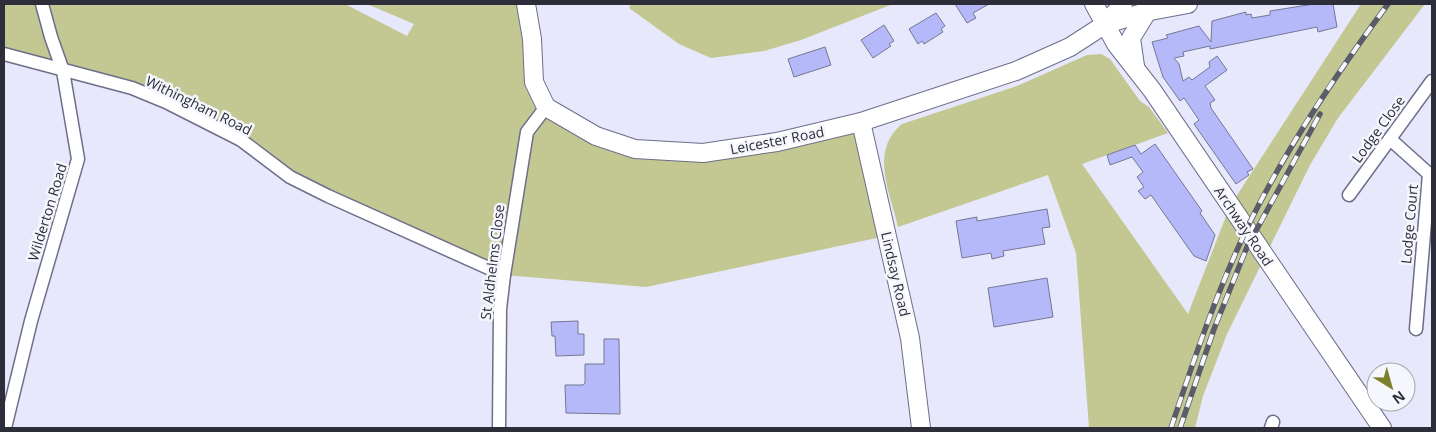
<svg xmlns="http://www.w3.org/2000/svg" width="1436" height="432" font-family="'Open Sans',sans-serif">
	<rect width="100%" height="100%" fill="#e7e8fb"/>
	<!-- green -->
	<g fill="#c3c792">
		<polygon points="4,4 345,4 407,36 414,24 367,4 526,4 546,107 596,136 703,153 861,122 886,236 646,287 504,275 328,196 166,102 4,54"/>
		<polygon points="631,4 893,4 801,40 764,51 711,58 679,44 629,8"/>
		<path d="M1361,4h64l-87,114 -28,47 -83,169 -24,62 -8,32h-106l-13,-175 -28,-78 -150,52c-8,-35 -29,-76 4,-103l115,-38 70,-31 14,-1 9,5 30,42 9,6 19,26 -86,31 106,150 42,-108z"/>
	</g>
	<!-- building -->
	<g fill="#b6b9f9" stroke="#757793">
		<polygon points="955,4 989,4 973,13 976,18 967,23"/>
		<polygon points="1314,4 1333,4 1337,27 1318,32 1317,27 1210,49 1210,46 1183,52 1184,56 1174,58 1179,64 1183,81 1189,77 1192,80 1210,67 1209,62 1217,56 1227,70 1205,86 1215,100 1210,103 1211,108 1253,169 1247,172 1249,175 1236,184 1194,124 1199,120 1184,98 1180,101 1163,77 1152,42 1168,38 1166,35 1199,26 1211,42 1212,21 1246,12 1246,15 1251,14 1252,18 1270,15 1270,11"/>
		<polygon points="936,13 945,26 941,29 943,32 924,44 922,41 918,44 909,29"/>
		<polygon points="884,25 894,41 889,44 891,46 873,58 861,40"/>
		<polygon points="825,47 831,65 794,77 788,59"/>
		<polygon points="1155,144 1202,211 1200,213 1215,235 1206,261 1194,256 1151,195 1145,199 1138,191 1144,187 1137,177 1143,172 1132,157 1110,165 1107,155 1135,145 1141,154"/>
		<polygon points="1047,209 1050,227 1042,228 1045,244 1003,251 1004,256 992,259 991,253 962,258 956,221 977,217 977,221"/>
		<polygon points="1047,278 1053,317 994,327 988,288"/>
		<polygon points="578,321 578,334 584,334 584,355 556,356 555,336 552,336 551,322"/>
		<polygon points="604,339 619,339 620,414 566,413 565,385 583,385 585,383 585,364 604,364"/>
	</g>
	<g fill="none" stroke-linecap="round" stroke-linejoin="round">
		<!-- street casing -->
		<g stroke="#6d6e8a" stroke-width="15">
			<g id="street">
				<polyline points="4,54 132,88 166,102 241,140 290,177 328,196 504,275"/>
				<polyline points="1390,139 1429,174 1416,329"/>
				<polyline points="1349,195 1432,81"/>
				<polyline points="5,428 31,321 78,159 63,71 51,37 42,4"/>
				<polyline points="499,428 500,309 504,275 527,132 546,107"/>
				<polyline points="1271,428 1273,422"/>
			</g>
		</g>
		<!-- secondary casing -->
		<g stroke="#6d6e8a" stroke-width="20">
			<g id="secondary">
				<polyline points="526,4 532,39 534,82 546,107 596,136 635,149 703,153 777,142 861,122 1016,71 1070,47 1104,25 1123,4"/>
				<polyline points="1094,4 1116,44 1152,90 1382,428"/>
				<polyline points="1104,25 1145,12 1188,4"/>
				<polyline points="1135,66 1131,38 1147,12"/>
				<polyline points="861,122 910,338 921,428"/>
			</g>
		</g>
		<!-- street -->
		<use href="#street" stroke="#fff" stroke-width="12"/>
		<!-- secondary -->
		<use href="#secondary" stroke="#fff" stroke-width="18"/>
		<!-- rail casing -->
		<g stroke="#5b5c6a" stroke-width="5.5">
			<g id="rail">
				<path d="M1171,428c23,-69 47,-140 79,-206 38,-77 87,-149 138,-218"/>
				<polyline points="1180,428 1214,329 1247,247 1320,114"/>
			</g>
		</g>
		<!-- rail -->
		<use href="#rail" stroke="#f6f6fd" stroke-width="4" stroke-dasharray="11" stroke-linecap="butt"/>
	</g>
	<g text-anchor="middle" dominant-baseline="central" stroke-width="5" stroke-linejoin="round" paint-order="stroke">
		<!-- street labels -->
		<g font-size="14" fill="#2d2e3a" stroke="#f6f6fd">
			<text transform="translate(199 105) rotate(26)">Withingham Road</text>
			<text transform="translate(1378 129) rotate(-54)">Lodge Close</text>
			<text transform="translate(777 140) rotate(-11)">Leicester Road</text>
			<text transform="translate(47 212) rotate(-73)">Wilderton Road</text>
			<text transform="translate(1409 224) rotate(-85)">Lodge Court</text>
			<text transform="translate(1244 226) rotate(56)">Archway Road</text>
			<text transform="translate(492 262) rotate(-83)">St Aldhelms Close</text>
			<text transform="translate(896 274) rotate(77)">Lindsay Road</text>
		</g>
	</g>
	<!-- border -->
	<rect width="1436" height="432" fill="none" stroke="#2d2e3a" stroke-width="10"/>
	<!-- north arrow -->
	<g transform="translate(1391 387) rotate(143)"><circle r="24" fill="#f6f6fd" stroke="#a6a6af"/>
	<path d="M0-4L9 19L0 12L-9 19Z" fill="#7e812b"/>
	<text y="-8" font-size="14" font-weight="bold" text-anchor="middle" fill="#2d2e3a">N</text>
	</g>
</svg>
